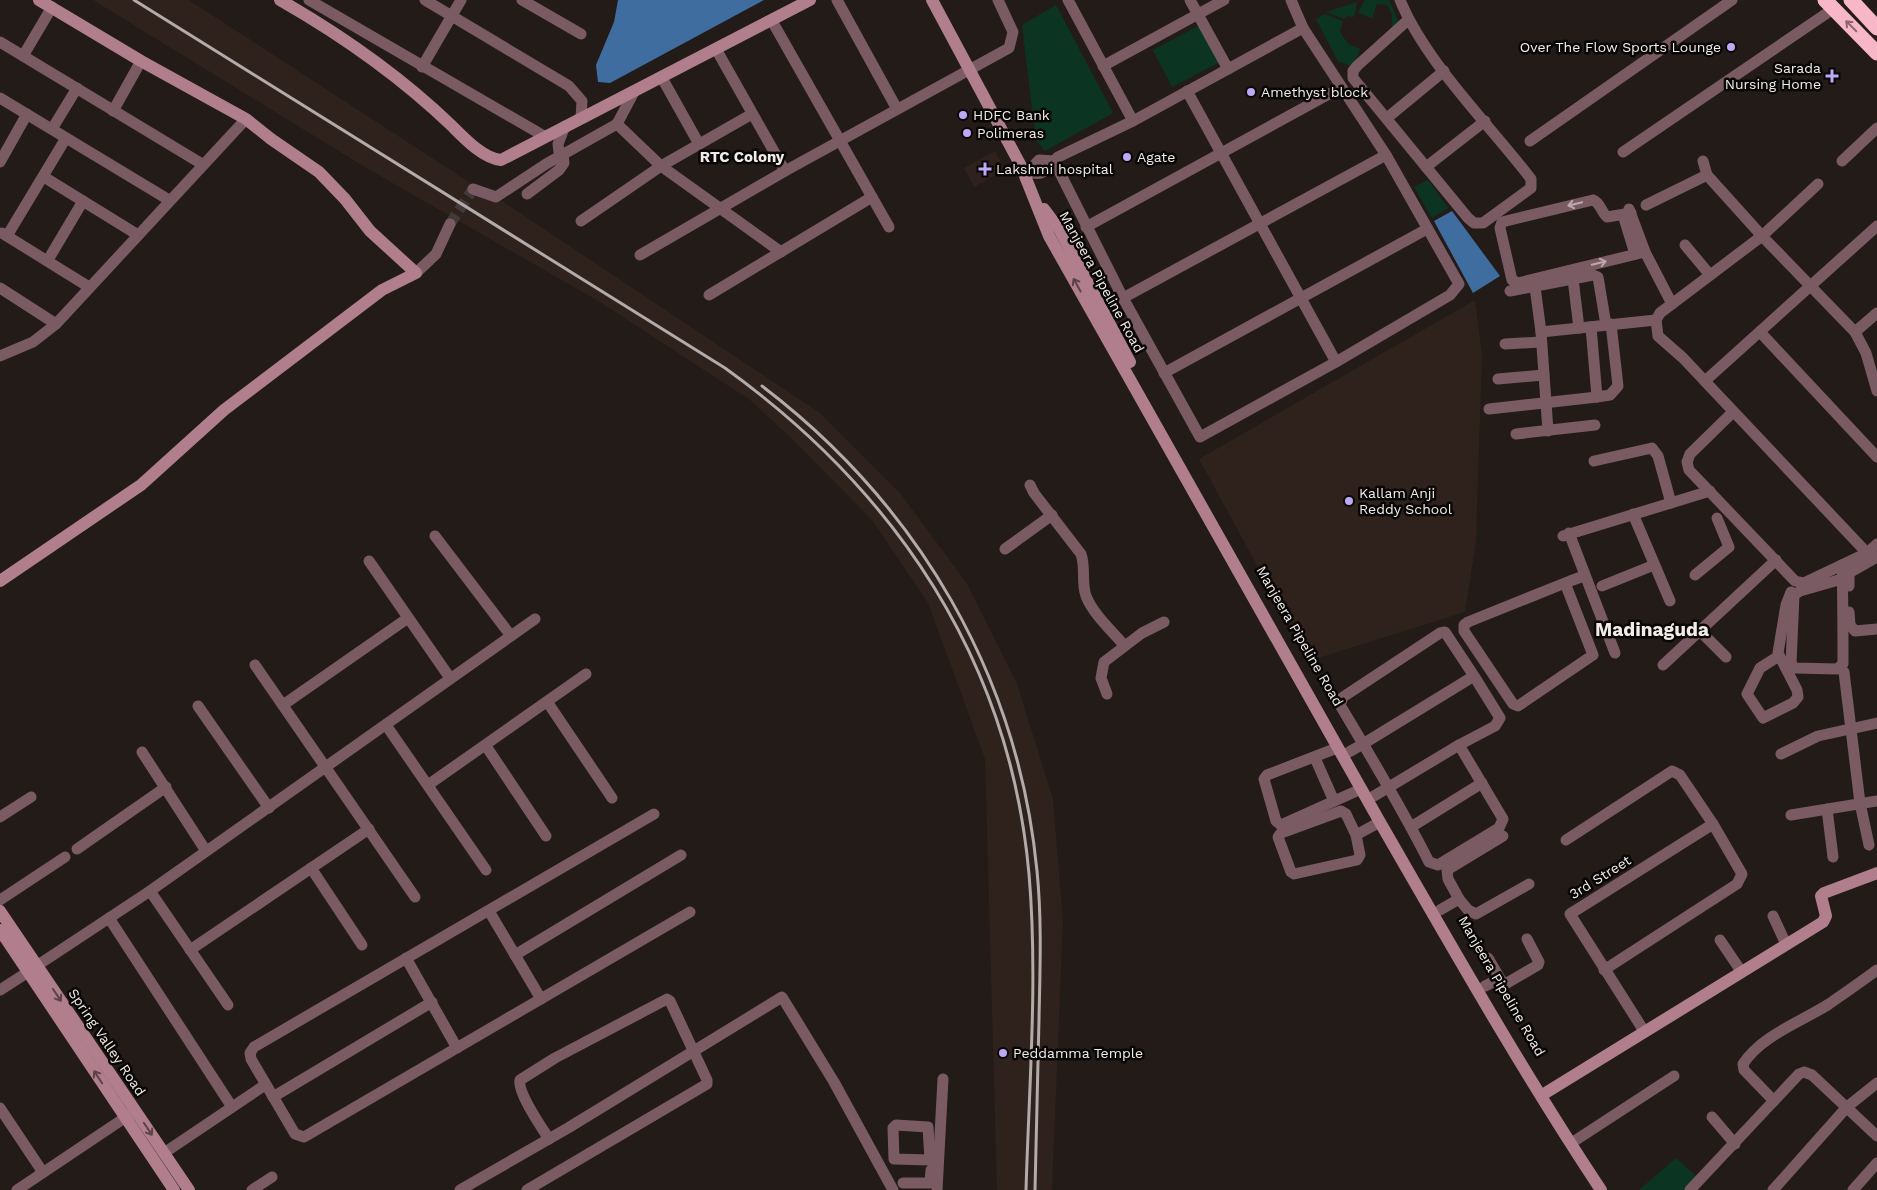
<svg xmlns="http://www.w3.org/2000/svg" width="1877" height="1190" font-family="'Work Sans',sans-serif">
	<rect width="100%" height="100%" fill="#231b18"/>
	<!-- built -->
	<g fill="#2f211c">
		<polygon points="93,0 189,0 486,193 496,197 820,413 900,493 966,582 1017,684 1053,799 1063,922 1052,1190 997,1190 985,759 928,603 872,520 792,439 750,400 600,302 368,169"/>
		<polygon points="995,151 1005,170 974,187 964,168"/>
		<polygon points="1475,300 1482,355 1476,542 1465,612 1309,661 1199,459"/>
	</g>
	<!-- green -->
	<g fill="#0b3522">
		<polygon points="1365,0 1389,0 1402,29 1392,27 1392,14 1387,5 1377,4 1372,18 1358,13"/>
		<polygon points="1357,2 1354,17 1347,16 1345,19 1326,12"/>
		<polygon points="1056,5 1113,113 1045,151 1036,140 1022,25"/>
		<polygon points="1325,14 1343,21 1340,32 1348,44 1360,49 1354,67 1338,61 1316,19"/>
		<polygon points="1202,24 1222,61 1172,87 1153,50"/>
		<polygon points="1428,180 1448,208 1432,218 1414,187"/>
		<polygon points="1676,1158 1697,1177 1684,1190 1639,1190"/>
	</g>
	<!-- water -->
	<g fill="#3f6da0">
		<polygon points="618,0 764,0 610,83 598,82 596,65 614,22"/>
		<polygon points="1452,211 1500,276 1473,293 1434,221"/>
	</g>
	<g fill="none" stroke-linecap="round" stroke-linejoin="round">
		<!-- street-tunnel -->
		<polyline stroke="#423a38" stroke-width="11" stroke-dasharray="11 5.5" stroke-linecap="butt" points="450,224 473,189"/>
		<!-- street -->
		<g stroke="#7a5b63" stroke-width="11">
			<polyline points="309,0 544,136"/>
			<polyline points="425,0 569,86 582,101 581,118"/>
			<polyline points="522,0 581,34"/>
			<polyline points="837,0 897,109"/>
			<polyline points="1068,0 1133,121"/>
			<polyline points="1190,0 1228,69"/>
			<path d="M1400,0c26,63 89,124 131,179v9l-48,35h-9l-6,-5 -115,-140v-7l4,-5 51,-46"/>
			<polyline points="772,21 889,227"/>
			<polyline points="0,42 202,164"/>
			<polyline points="716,49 785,171"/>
			<polyline points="23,56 52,7"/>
			<polyline points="1103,66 1224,0"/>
			<polyline points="422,67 461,0"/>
			<polyline points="662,78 699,144"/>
			<polyline points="1187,91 1336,362"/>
			<polyline points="0,98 169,200"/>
			<polyline points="113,111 141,61"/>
			<polyline points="1387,118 1444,71"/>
			<polyline points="617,124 634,92"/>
			<polyline points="52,129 77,88"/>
			<polyline points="1530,141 1732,0"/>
			<polyline points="1623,152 1833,9"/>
			<polyline points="1054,161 1123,298 1200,437 1336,362 1450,295 1459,284 1386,155 1303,28 1291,0"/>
			<polyline points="1703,161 1707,175 1762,236 1855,332 1866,353 1877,391"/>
			<polyline points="1842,161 1877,128"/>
			<polyline points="0,162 27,114"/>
			<polyline points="1426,167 1485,121"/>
			<path d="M1029,172c10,3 17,2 20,-10"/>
			<polyline points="1025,175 1039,160 1054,161 1058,157 1133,121 1303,28"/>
			<polyline points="44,177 138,235"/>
			<polyline points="1818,184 1762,236 1660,313 1656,320 1658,336 1683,358 1867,553"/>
			<polyline points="473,189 496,197 546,164 617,124 661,166 781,252"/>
			<polyline points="527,194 559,170 564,163 563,155 559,152 558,144 565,126"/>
			<polyline points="1646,205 1707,175"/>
			<polyline points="1629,209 1645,252 1672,304"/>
			<path d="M1631,213l-24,4c-6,-5 -6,-14 -14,-17l-91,22 -2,6 12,52 6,3 127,-31"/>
			<polyline points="1623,215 1635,254"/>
			<polyline points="581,221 661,166 752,114"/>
			<polyline points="1086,227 1340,88"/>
			<polyline points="2,233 89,287"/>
			<polyline points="7,236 66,138"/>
			<polyline points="1685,245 1710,275"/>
			<polyline points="640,255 785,171 1009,48 1013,32 998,0"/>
			<polyline points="48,260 83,201"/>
			<polyline points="416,273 436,254 450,224"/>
			<polyline points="1573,279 1579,328"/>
			<polyline points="1535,287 1541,332"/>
			<polyline points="0,288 56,324"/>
			<polyline points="1510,291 1593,275 1598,277 1606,325"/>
			<polyline points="709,295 872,197"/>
			<polyline points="1123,298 1386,155"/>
			<polyline points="1760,332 1877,457"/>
			<polyline points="1855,332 1877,313"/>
			<polyline points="1505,344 1541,342"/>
			<polyline points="0,356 33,342 56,324 246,119"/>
			<polyline points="1164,373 1427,229"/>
			<polyline points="1498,379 1544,375"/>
			<polyline points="1705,381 1877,226"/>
			<polyline points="1597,397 1610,395 1618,386 1611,324"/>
			<polyline points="1489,409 1597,397 1591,327"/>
			<polyline points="1733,412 1690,454 1687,462 1689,470 1795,581 1804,583 1867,553 1877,544"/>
			<polyline points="1548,431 1541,332 1656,320"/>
			<polyline points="1516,434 1595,425"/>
			<polyline points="1594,461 1652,448 1658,456 1671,503"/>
			<path d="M1030,485l4,8 47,61c5,14 0,28 5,42 7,18 26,35 38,49"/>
			<polyline points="1633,514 1670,601"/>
			<polyline points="1569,533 1615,653"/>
			<polyline points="435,536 511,636"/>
			<polyline points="1563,536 1710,491"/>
			<polyline points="1005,549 1052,515"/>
			<polyline points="369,561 450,678"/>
			<path d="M1842,565c1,33 1,66 1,99l-6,5 -42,-1 -4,-4 3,-69 6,-4 42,-12"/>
			<polyline points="1695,575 1729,547 1717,518"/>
			<polyline points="1565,583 1593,655 1518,706 1513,704 1464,631 1464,625 1468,622 1570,581 1584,576"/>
			<polyline points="1602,586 1654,565"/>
			<polyline points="1849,586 1849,573 1877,557"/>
			<polyline points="1849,612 1850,625 1855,631 1877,629"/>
			<polyline points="1700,631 1726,657"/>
			<polyline points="1779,656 1760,668 1747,694 1763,718 1793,703 1798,697 1797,690 1778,653 1786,605 1791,592"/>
			<polyline points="255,665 415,897"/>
			<polyline points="1663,665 1776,560"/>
			<polyline points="1844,672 1860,803 1869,845"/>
			<polyline points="1107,694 1101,678 1104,662 1142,633 1164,622"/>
			<polyline points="548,703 612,798"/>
			<polyline points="283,705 408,618"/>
			<polyline points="198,706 269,808"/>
			<polyline points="386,725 486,870"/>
			<polyline points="486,746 546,836"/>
			<polyline points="1337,748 1267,775 1264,779 1276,821 1281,825 1361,789"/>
			<polyline points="142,752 206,851"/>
			<path d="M1349,752l14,-8 111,-68 -29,-44 -5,1 -97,64 -3,8c31,52 62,103 89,157l9,3 61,-37 4,-9 -44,-74 36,-19 5,-8 -26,-42"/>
			<polyline points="1781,754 1818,736 1877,723"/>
			<polyline points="1315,758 1334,801"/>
			<polyline points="428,785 586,674"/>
			<polyline points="1374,796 1459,745"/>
			<polyline points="1827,809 1833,857"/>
			<polyline points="654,814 254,1047 250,1053 251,1059 295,1134 304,1137 690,912"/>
			<polyline points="1791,815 1877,801"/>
			<polyline points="0,817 31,797"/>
			<polyline points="1411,827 1482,783"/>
			<polyline points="1356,835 1360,855 1357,860 1294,874 1291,872 1278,837 1281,833 1341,811 1346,814 1356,835 1380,822"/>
			<polyline points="1566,840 1672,771 1680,775 1713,824 1742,874 1737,884 1604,970"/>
			<polyline points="77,849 166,787"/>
			<polyline points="311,868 362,945"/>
			<polyline points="150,891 228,1005"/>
			<polyline points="1459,899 1448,879 1447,870 1503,836"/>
			<polyline points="0,900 65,857"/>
			<polyline points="1440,910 1459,899 1468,910 1476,914 1529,884"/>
			<polyline points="489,911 541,999"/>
			<polyline points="1773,916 1786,944"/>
			<polyline points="109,918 232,1107"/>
			<polyline points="1720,940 1741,971"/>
			<polyline points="190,950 369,829"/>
			<polyline points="515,955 681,855"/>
			<polyline points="406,958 457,1048"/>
			<polyline points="1488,958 1502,982 1507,983 1538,965 1539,962 1527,939"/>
			<polyline points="38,965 150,891 535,619"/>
			<polyline points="1485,986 1499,979"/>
			<polyline points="0,990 28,972"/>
			<polyline points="1644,1031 1570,914 1713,824"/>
			<polyline points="273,1097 432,1002"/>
			<path d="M1774,1101l-30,-31 -1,-6c19,-29 58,-42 86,-60 16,-11 32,-22 48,-34"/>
			<polyline points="0,1108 42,1171"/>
			<polyline points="1712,1117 1735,1144"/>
			<polygon points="896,1125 928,1127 930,1160 894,1159 893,1128"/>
			<polyline points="1576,1140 1674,1076"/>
			<polyline points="164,1153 265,1085"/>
			<polyline points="903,1183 930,1183 931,1170"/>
			<polyline points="17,1190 132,1113"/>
			<polyline points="252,1190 272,1177"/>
			<polyline points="460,1190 568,1128 782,997 834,1082 893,1190"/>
			<path d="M527,1190l180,-106v-4l-37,-79 -3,-2 -112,59 -35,22c-3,12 22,48 29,59"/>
			<polyline points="937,1190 943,1079"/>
			<polyline points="1690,1190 1799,1074 1804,1072 1812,1075 1877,1136"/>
			<polyline points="1773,1190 1847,1107 1877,1083"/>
			<polyline points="1853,1190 1877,1163"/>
		</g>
		<!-- secondary -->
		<g stroke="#b07e8c" stroke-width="12">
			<path d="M280,0c63,36 120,76 172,126 13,13 31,32 49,34l309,-160"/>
			<path d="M932,0l89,166 28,70c111,196 220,393 332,588 71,123 141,247 220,366"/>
			<polyline points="1044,209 1059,229 1130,362"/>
			<polyline points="0,581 141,485 224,410 382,290 416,273 370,231 345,199 319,172 271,139 246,119 141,61 39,0"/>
			<polyline points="0,911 189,1190"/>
			<polyline points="0,930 174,1190"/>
			<polyline points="1547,1092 1823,922 1826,916 1821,896 1824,893 1877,873"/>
		</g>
		<!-- highway -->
		<g stroke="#f7b7c8" stroke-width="15">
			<polyline points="1825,0 1877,53"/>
			<polyline points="1851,0 1877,28"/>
		</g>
		<!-- rail -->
		<g stroke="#b2abaa" stroke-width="3">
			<path d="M134,0l591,368c171,123 285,293 304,506 9,104 0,212 -3,316"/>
			<path d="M762,386c156,119 256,289 275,485 5,50 3,99 2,148 -1,57 -3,114 -4,171"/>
		</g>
	</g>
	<!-- one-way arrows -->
	<defs><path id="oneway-shaft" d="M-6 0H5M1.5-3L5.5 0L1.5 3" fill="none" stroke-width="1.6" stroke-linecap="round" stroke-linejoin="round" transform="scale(1.25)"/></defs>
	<use stroke="#8c6871" href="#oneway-shaft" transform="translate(1851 26) rotate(-135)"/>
	<g stroke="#bbaaad">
		<use href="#oneway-shaft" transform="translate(1575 204) rotate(166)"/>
		<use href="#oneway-shaft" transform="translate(1599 263) rotate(-14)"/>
	</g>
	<g stroke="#5c4249">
		<use href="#oneway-shaft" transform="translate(1077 285) rotate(-119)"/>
		<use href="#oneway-shaft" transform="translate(57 995) rotate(56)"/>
		<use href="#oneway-shaft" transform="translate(98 1077) rotate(-123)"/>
		<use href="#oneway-shaft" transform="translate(148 1129) rotate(56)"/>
	</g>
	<!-- markers -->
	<g fill="#bcaaf6" stroke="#090706" stroke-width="2">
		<circle cx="1731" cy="47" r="5"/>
		<path d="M1829.5 68.5h5v5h5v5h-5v5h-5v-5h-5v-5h5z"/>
		<circle cx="1251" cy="92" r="5"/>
		<circle cx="963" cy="115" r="5"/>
		<circle cx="967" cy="133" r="5"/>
		<circle cx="1127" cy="157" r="5"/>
		<path d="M982.5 161.5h5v5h5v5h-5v5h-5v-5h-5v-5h5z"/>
		<circle cx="1349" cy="501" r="5"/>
		<circle cx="1003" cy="1053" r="5"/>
	</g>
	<g text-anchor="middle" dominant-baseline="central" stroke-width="5" stroke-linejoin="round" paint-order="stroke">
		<!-- poi labels -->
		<g font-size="14" fill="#f1ebea" stroke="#090706" text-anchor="start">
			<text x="1721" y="47" text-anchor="end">Over The Flow Sports Lounge</text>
			<text x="1821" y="68" text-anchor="end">Sarada<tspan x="1821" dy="16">Nursing Home</tspan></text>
			<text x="1261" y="92">Amethyst block</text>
			<text x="973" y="115">HDFC Bank</text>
			<text x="977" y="133">Polimeras</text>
			<text x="1137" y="157">Agate</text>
			<text x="996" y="169">Lakshmi hospital</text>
			<text x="1359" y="493">Kallam Anji<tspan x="1359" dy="16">Reddy School</tspan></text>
			<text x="1013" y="1053">Peddamma Temple</text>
		</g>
		<!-- street labels -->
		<g font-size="14" fill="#f1ebea" stroke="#090706">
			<text transform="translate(1102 282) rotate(61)">Manjeera Pipeline Road</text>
			<text transform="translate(1300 636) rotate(60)">Manjeera Pipeline Road</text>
			<text transform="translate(1600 877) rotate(-32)">3rd Street</text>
			<text transform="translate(1502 986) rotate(60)">Manjeera Pipeline Road</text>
			<text transform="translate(107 1042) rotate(56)">Spring Valley Road</text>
		</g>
		<!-- neighbourhood labels -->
		<g font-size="15" font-weight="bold" fill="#f1ebea" stroke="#090706">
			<text x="742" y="157">RTC Colony</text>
		</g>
		<!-- district labels -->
		<g font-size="19" font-weight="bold" fill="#f1ebea" stroke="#090706">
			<text x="1652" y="629">Madinaguda</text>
		</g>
	</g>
</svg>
